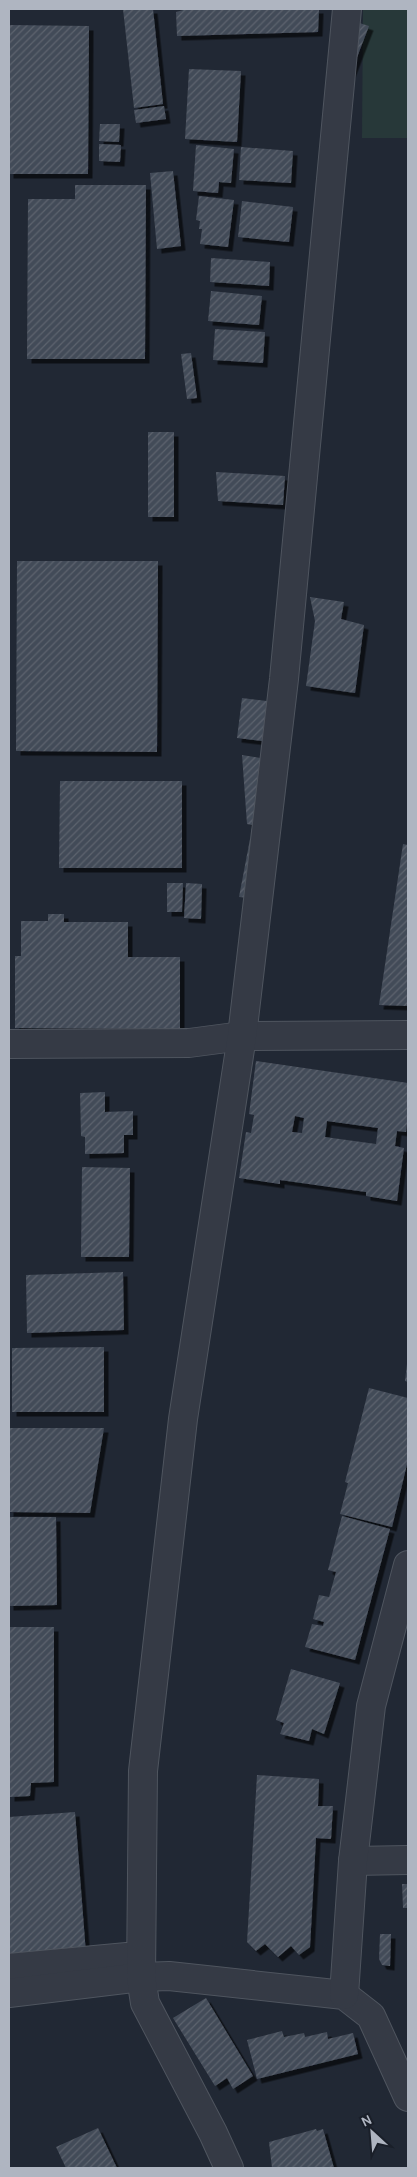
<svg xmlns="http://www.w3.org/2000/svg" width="417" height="2177" font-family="Karla,sans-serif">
	<defs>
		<pattern id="building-hatch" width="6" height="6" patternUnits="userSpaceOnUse" patternTransform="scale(1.25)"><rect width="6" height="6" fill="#434b58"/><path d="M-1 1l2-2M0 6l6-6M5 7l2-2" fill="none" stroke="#5c636e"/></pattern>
		<filter id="shadow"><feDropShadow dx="4.5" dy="4.5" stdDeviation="0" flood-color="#0009"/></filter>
	</defs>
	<rect width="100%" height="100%" fill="#212834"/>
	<!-- pitch -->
	<polygon fill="#273839" points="363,9 408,9 408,138 362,138"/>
	<!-- building -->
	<g fill="url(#building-hatch)" fill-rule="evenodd" filter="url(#shadow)">
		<polygon points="123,9 153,9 163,104 134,108"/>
		<polygon points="187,9 319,9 318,32 177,36 176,12"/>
		<polygon points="350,20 369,26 349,78"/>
		<polygon points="9,25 89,26 88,174 9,174"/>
		<polygon points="189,69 241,71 237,142 185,139"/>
		<polygon points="164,106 166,119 136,123 134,110"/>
		<polygon points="100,124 120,124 119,142 99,141"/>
		<polygon points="99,144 121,145 120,162 99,161"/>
		<polygon points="196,145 234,149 231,183 219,182 218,193 193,191"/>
		<polygon points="241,147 293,151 291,183 239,180"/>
		<polygon points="173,171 181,246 157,249 150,173"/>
		<polygon points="75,185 146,185 145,359 27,359 28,199 75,199"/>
		<polygon points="199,196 234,200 228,247 200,244 202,229 199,229 200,221 196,220"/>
		<polygon points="242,201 293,207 289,242 238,237"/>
		<polygon points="211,258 270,262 269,286 210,282"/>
		<polygon points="211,291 262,296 259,325 208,321"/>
		<polygon points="215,329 265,332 263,363 213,360"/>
		<polygon points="191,353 197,398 187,399 181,354"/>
		<rect x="148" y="432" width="26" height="85"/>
		<polygon points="216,472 285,476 283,505 218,501"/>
		<polygon points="17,561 158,561 157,752 16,751"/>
		<polygon points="310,597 344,602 341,619 364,625 355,693 306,686 315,621"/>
		<polygon points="242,698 275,702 270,742 237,738"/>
		<polygon points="242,755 267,759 258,826 247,824"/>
		<polygon points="60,781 182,781 182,868 59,868"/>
		<polygon points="250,839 259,841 249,898 239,897"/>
		<polygon points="403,844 408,845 408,1006 379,1005"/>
		<polygon points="167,883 183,883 182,912 167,912"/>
		<polygon points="186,883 202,884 201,919 184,918"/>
		<polygon points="48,914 64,914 64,922 128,922 128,957 180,957 180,1029 15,1028 15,956 21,956 21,921 48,921"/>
		<path d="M256,1061l152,22v33l-2,16 -9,-1 -2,15 9,2 -7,53 -31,-5v-4l-86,-12v4l-41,-6 7,-46 5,1 3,-18 -5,-1zM295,1116l9,2 -2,15 -10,-1zM327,1121l51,7 -2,16 -51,-7z"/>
		<polygon points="105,1092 105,1112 133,1111 133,1135 124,1135 124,1153 85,1154 85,1137 81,1136 80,1093"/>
		<polygon points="82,1167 130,1168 129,1257 81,1257"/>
		<polygon points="123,1272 124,1330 27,1333 26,1275"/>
		<polygon points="104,1347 104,1412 12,1412 12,1348"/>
		<polygon points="407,1364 408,1364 408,1382 405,1381"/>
		<polygon points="369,1388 408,1398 408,1460 392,1527 340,1514 348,1483 345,1482"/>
		<polygon points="9,1428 104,1428 90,1513 9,1512"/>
		<polygon points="342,1516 390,1529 355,1660 305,1647 312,1624 323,1626 324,1622 313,1619 319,1595 329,1597 336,1572 328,1570"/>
		<polygon points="9,1517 56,1517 57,1605 9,1606"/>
		<polygon points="10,1627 54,1627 54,1782 31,1783 30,1796 10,1797"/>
		<polygon points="291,1669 340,1683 324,1734 312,1729 309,1741 280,1734 284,1723 276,1720"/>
		<polygon points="257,1775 319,1779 318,1806 333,1806 331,1839 316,1838 310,1947 299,1955 291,1946 278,1957 265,1944 256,1951 247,1942"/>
		<polygon points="75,1812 86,1954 9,1960 9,1817"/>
		<polygon points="402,1884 408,1884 408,1908 403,1908"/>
		<polygon points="380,1934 391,1934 390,1966 382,1965 379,1959"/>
		<polygon points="206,1998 253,2076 233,2089 227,2078 215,2086 173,2018"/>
		<polygon points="282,2031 284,2037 304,2033 305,2037 327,2032 328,2039 353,2033 358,2054 257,2079 247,2040"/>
		<polygon points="98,2128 117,2168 66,2168 56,2147"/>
		<polygon points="316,2129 317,2131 323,2129 334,2168 272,2168 269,2142"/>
	</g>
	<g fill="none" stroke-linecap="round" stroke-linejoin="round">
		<!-- street casing -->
		<g stroke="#4f555f" stroke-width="30">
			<g id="street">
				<polyline points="9,1044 189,1043 242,1036 408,1035"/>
				<polyline points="353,1861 408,1860"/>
				<polyline points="9,1968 127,1957 119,1967 100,1969"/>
				<polyline points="9,1993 141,1977 169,1976 344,1995 371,2016 408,2097"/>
				<polyline points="344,1995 353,1861 371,1706 408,1565"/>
				<polyline points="229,2168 213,2133 145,2003 141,1977 143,1771 183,1419 242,1036 284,679 347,9"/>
			</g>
		</g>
		<!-- street -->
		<use href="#street" stroke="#353a45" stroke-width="28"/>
	</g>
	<!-- border -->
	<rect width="417" height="2177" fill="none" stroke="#afb5c1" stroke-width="20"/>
	<!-- north arrow -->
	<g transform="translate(372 2132) rotate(334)" stroke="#1a1f29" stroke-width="4" paint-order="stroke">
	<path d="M0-4L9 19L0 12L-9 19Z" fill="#afb5c1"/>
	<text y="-8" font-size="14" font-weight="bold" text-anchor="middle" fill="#afb5c1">N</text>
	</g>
</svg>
